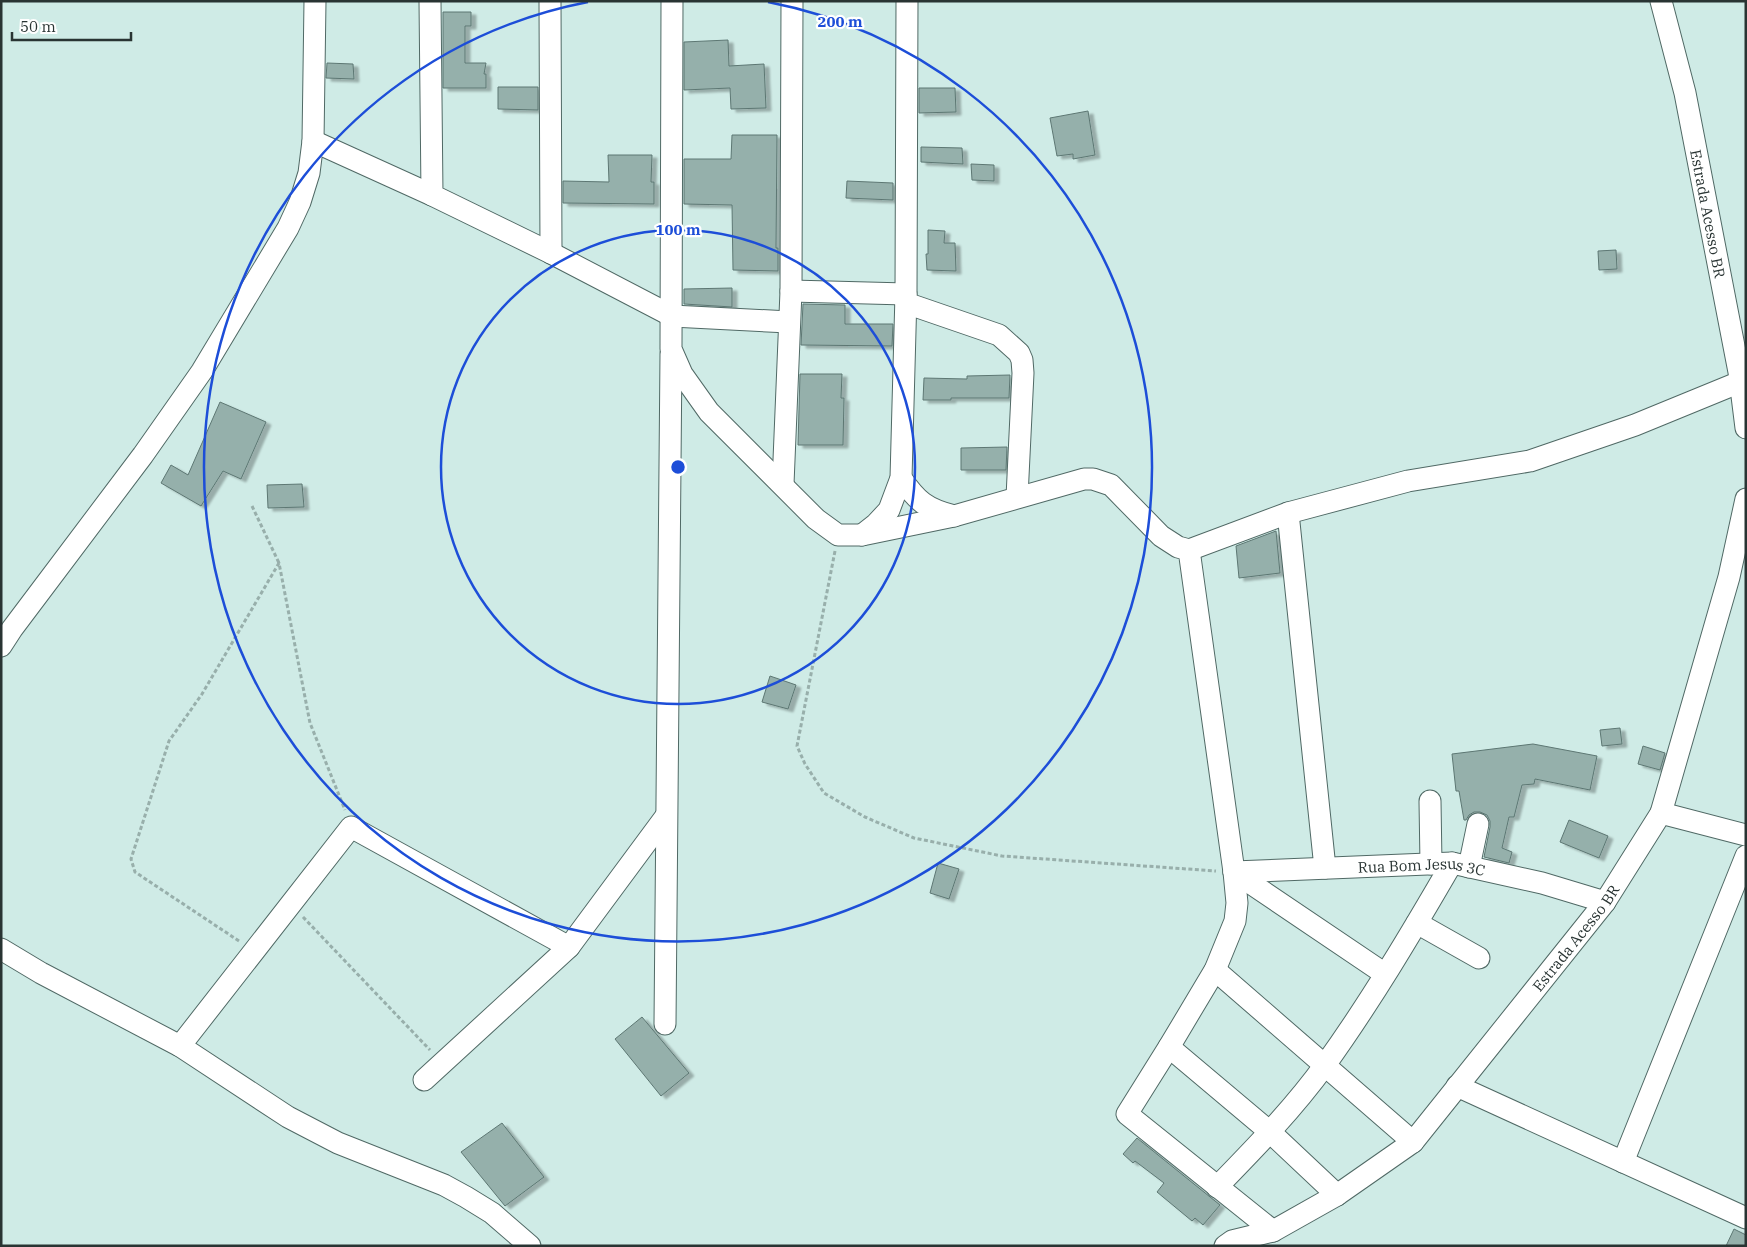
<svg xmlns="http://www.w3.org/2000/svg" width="1747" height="1247" font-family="'IBM Plex Serif',serif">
	<defs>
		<filter id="shadow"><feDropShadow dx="5" dy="3" stdDeviation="1" flood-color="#0004"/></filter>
	</defs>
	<rect width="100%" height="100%" fill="#cfebe6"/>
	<!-- building -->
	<g fill="#95b0ab" stroke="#5d7773" filter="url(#shadow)">
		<polygon points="443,12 471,12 471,26 465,26 465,63 486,63 484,74 486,74 486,88 443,88"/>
		<polygon points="728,40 729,66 764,64 766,108 731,109 730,88 684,90 684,42"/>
		<polygon points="327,63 353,64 354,79 326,78"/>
		<polygon points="498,87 538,87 538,110 498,109"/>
		<polygon points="919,88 955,88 956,112 919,113"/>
		<polygon points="1088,111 1095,155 1073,159 1073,154 1057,156 1050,118"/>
		<polygon points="732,135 777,135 776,248 778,248 778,271 733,270 732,205 684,204 684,159 731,159"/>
		<polygon points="921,147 962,148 963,164 921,162"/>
		<polygon points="608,155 652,155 651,182 654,182 654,204 563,203 563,181 609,182"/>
		<polygon points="971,164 994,165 994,181 972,180"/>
		<polygon points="847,181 893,183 893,200 846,198"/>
		<polygon points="928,230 945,231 944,243 955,243 956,271 927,270 926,254 928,254"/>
		<polygon points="1616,250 1617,269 1599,270 1598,251"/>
		<polygon points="732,288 732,307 684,304 684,289"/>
		<polygon points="803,304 845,305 845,324 893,324 892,346 801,345"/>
		<polygon points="800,374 842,374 841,398 844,398 843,445 798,445"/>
		<polygon points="1010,375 1009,398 951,398 951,400 923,400 924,378 967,379 967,376"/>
		<polygon points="220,402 266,422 241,479 223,471 201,506 161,483 171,465 188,475"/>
		<polygon points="1007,447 1006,470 961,470 961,448"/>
		<polygon points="302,484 304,507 268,508 267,485"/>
		<polygon points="1276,531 1280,573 1239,578 1236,546"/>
		<polygon points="770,676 796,685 788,709 762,702"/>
		<polygon points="1620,728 1622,744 1602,746 1600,730"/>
		<polygon points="1533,744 1597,756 1590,790 1535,779 1534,784 1522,785 1514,817 1509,817 1502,848 1512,852 1509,863 1484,857 1490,827 1490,821 1487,815 1480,812 1474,812 1469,815 1466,820 1464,820 1459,791 1456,791 1452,754"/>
		<polygon points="1643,746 1665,753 1660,770 1638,764"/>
		<polygon points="1569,820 1608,836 1599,858 1560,842"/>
		<polygon points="938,863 959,869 949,899 930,893"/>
		<polygon points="642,1017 689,1073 661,1096 615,1039"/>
		<polygon points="502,1123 544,1177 505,1206 461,1152"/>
		<polygon points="1137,1138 1220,1205 1203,1225 1195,1218 1192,1221 1157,1192 1164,1183 1135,1161 1133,1163 1123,1154"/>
		<polygon points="1734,1229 1746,1235 1746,1246 1726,1246"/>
	</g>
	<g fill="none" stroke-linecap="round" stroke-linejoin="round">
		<!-- minor casing -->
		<g stroke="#506965" stroke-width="23">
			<g id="minor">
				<polyline points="430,1 432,195 551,253 672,316 789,322"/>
				<polyline points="550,1 551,253"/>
				<polyline points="672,1 671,349 682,374 709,412 816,519 838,535 862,535 954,516 1084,479 1093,479 1111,485 1161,536 1178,547 1189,550 1234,872 1237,903 1235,921 1215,970 1169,1047 1127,1114 1273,1231"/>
				<path id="s1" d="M1661,1l24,92 54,279 7,56"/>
				<polyline points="313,141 432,195"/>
				<polyline points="791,291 906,294"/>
				<polyline points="906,303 999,335 1019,353 1022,360 1023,373 1017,497"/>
				<path d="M901,478c16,23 25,31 53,38"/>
				<polyline points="783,484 791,291 792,1"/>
				<polyline points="1288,513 1325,868"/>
				<polyline points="862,535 876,524 889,510 901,478 906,294 907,1"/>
				<polyline points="1189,550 1288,513 1408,481 1530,461 1635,425 1740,382"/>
				<polyline points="1,646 12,629 143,455 202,371 288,228 300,202 309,173 313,141 315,1"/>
				<polyline points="1430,801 1431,864"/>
				<polyline points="1661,813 1746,835"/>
				<polyline points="1469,867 1478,824"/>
				<path id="s2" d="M1234,872l218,-9 90,20 63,19"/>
				<polyline points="1234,872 1385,974"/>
				<polyline points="1417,923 1479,958"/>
				<polyline points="1,949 41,973 180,1046 288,1117 338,1143 444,1185 466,1197 492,1213 530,1246"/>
				<polyline points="1215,970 1413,1142"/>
				<polyline points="665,1024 671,354"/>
				<polyline points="180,1046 351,827 569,947"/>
				<polyline points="1169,1047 1270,1132 1337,1195"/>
				<polyline points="424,1080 569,947 666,816"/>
				<polyline points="1457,1086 1746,1218"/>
				<polyline points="1623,1162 1746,856"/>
				<path d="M1217,1187c38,-39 76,-78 108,-122 46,-64 87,-133 127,-202"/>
				<path id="s3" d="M1225,1246l7,-5 41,-10 64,-36 76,-53 192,-240 56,-89 68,-236 17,-78"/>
			</g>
		</g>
		<!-- path -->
		<g stroke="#98afab" stroke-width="3" stroke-dasharray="4 2.5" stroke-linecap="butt">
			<polyline points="252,506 279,563"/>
			<polyline points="835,551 797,746 805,764 824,793 865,817 914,838 1002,856 1216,871"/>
			<polyline points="303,917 430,1050"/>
			<polyline points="239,941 135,872 131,859 169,741 202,694 279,563 310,723 345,810"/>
		</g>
		<!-- minor -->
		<use href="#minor" stroke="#fff" stroke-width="21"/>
	</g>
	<!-- distance rings -->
	<g fill="none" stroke="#1d4ed8" stroke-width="2.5">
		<circle cx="678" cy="467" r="237"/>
		<path d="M768 2A474 474 0 1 1 588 2"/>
	</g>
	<g text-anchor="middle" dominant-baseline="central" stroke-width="4.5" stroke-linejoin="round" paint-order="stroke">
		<!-- street labels -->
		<g font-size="15" fill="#293433" stroke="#fff">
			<text stroke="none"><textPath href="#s1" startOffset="218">Estrada Acesso BR</textPath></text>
			<text stroke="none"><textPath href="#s2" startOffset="188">Rua Bom Jesus 3C</textPath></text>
			<text stroke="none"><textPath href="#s3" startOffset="478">Estrada Acesso BR</textPath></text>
		</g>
	</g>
	<circle cx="678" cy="467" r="8" fill="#1d4ed8" stroke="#fff" stroke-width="2.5"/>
	<g font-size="15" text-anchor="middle" font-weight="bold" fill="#1d4ed8" stroke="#fff" stroke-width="4.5" stroke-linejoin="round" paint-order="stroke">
		<text x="840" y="27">200 m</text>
		<text x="678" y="235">100 m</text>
	</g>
	<!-- border -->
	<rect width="1747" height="1247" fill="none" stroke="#293433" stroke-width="5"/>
	<!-- scale -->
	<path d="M12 32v8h119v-8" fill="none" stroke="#293433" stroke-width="2.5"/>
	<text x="20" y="32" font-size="15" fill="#293433" stroke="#ffffff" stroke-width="4" paint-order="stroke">50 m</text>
</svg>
